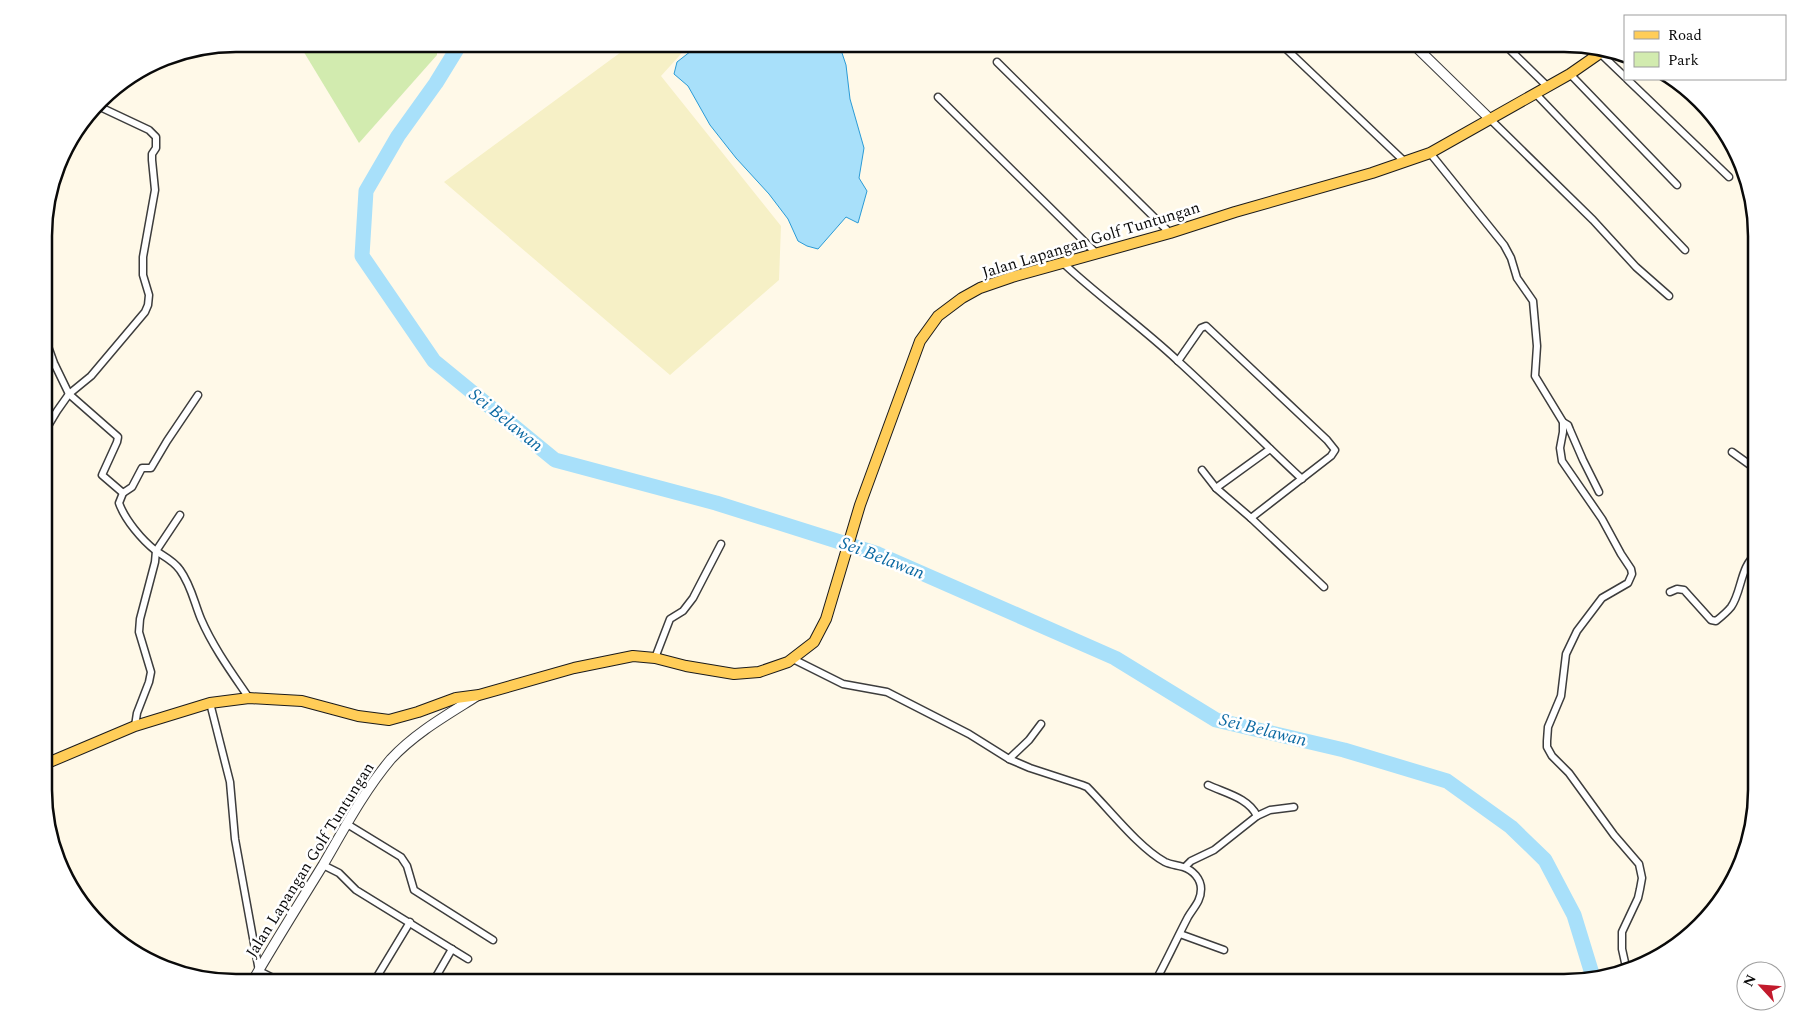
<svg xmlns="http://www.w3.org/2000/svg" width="1801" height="1026" font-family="Spectral,serif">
	<rect width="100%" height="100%" fill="#fff9e8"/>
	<!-- farmland -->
	<polygon fill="#f6f0c6" points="632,44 690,44 661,76 781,226 779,280 670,375 444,182"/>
	<!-- green -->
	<polygon fill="#d2ebaf" points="299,44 437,44 437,55 359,143"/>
	<!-- water -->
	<polygon fill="#a8e0fa" stroke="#2b9bd6" points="700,44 839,44 846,65 850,99 864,148 859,178 867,191 858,223 846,217 818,249 807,246 798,241 788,219 769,194 736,158 710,125 688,86 674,74 677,62"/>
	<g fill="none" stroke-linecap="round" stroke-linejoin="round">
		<!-- river -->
		<polyline stroke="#a8e0fa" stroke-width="15" points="460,44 436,83 398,136 366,191 362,256 434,361 555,460 716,503 878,554 1115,658 1216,720 1344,750 1447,781 1511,827 1545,860 1574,915 1593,977"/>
		<!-- minor casing -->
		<g stroke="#3d3d3d" stroke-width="9">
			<g id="minor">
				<polyline points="1281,44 1405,162"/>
				<polyline points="1504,44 1547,86"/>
				<polyline points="1600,53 1625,77"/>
				<polyline points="997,62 1170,233"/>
				<polyline points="1570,74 1677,185"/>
				<polyline points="1627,79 1729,177"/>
				<polyline points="1535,93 1685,250"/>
				<polyline points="938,97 1096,253"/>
				<polyline points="1490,119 1593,220 1636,267 1669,296"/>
				<polyline points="1430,153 1504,245 1511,258 1517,278 1533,301 1537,346 1535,376 1563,422 1563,432 1560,448 1562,461 1602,519 1621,554 1631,569 1632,574 1628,583 1602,598 1577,631 1566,654 1561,696 1548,727 1547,741 1547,747 1552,756 1569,773 1614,835 1639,864 1642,878 1640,889 1638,898 1622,932 1622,949 1626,967"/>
				<path d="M1062,262c37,35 79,64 116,99 42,38 82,79 124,118"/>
				<polyline points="45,338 54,363 69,394 118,437 117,442 102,475 123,493"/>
				<polyline points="1178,361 1201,328 1206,326 1327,440 1335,450 1331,456 1251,518 1216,488 1202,470"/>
				<path d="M198,395l-31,46 -16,27h-9l-10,19 -9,6 -4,10c6,17 23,37 37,48 9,6 18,10 24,19 11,15 14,32 21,49 12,28 31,54 48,79"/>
				<polyline points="1563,422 1568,425 1570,430 1583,460 1599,492"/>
				<polyline points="45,431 57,411 69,394 91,376 145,312 148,305 149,295 143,275 143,257 155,190 152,160 152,154 156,148 156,137 149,130 98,106"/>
				<polyline points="1732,452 1757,470"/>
				<polyline points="1216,488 1270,449"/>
				<polyline points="1251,518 1324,587"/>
				<path d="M1670,592l7,-3 7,1 27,30 5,1c5,-4 11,-9 15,-14 11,-15 9,-42 26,-53"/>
				<polyline points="655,658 670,619 683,611 693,598 721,544"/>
				<path d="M793,659l50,25 44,8 82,42 40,25 21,9 52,17 5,2c22,22 52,61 78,75 6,3 12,3 18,5 10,3 18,12 18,22 0,12 -7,18 -13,28 -11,21 -21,43 -33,65"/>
				<polyline points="210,703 230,782 235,839 259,971 281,982"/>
				<polyline points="135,726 137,713 149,682 151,672 139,632 140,619 155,562 156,551 180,515"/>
				<polyline points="1009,759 1029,740 1041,724"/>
				<path d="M1208,785c17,8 41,13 49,31"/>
				<polyline points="347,824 401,857 407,866 414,890 493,940"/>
				<polyline points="323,865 339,873 356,890 468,959"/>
				<polyline points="1185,867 1191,861 1214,850 1257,816 1270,810 1294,807"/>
				<polyline points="1180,934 1224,950"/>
				<polyline points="378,975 410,922"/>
				<polyline points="433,982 452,949"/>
			</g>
		</g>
		<!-- tertiary casing -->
		<g stroke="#3d3d3d" stroke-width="11">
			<g id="tertiary">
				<polyline points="1413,44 1490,119"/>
				<path d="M252,982c23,-40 47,-78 71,-117 21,-36 41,-74 68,-106 24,-26 56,-44 86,-63"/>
			</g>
		</g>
		<!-- primary casing -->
		<g stroke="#1b1b1b" stroke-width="12">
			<polyline id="primary" points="45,764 135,726 210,703 249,698 302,701 358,716 389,720 418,712 456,698 479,695 574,668 633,656 655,658 686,666 734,674 759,672 788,662 814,642 826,619 860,505 920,341 938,316 962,298 980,288 1012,277 1170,233 1235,212 1372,173 1430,153 1570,74 1606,49"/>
		</g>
		<!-- minor -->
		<use href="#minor" stroke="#fff" stroke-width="6"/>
		<!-- tertiary -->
		<use href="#tertiary" stroke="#fff" stroke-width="9"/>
		<!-- primary -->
		<use href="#primary" stroke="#ffcd58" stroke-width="10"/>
	</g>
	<g text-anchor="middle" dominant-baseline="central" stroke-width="5" stroke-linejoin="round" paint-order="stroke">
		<!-- street labels -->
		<g font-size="16" fill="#0a0a0a" stroke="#fff">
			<text transform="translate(1091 240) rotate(-17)">Jalan Lapangan Golf Tuntungan</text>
			<text transform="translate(310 860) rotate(-58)">Jalan Lapangan Golf Tuntungan</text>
		</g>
		<!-- water labels -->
		<g font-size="18" font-style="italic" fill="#0d6aa3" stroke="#fff">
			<text transform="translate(506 420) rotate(39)">Sei Belawan</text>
			<text transform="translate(882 558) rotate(21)">Sei Belawan</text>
			<text transform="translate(1263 730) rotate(14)">Sei Belawan</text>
		</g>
	</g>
	<!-- crop -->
	<path d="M0 0H1801V1026H0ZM236 52H1564A184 184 0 0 1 1748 236V790A184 184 0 0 1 1564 974H236A184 184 0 0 1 52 790V236A184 184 0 0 1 236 52Z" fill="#fff" fill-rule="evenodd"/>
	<path fill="none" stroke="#0a0a0a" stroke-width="2.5" d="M236 52H1564A184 184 0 0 1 1748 236V790A184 184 0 0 1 1564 974H236A184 184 0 0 1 52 790V236A184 184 0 0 1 236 52Z"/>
	<!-- legend -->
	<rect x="1624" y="15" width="162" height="65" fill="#ffffff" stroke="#9d9d9d"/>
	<rect x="1634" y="31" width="25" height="8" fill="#ffcd58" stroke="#9d9d9d"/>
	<text x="1668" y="40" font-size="15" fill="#0a0a0a">Road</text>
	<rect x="1634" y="52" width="25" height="15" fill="#d2ebaf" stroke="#9d9d9d"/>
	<text x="1668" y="65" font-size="15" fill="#0a0a0a">Park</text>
	<!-- north arrow -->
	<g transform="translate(1761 986) rotate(296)"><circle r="24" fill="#ffffff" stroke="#9d9d9d"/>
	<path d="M0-4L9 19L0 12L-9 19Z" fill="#c21a2c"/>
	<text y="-8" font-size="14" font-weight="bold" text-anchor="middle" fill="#0a0a0a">N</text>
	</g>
</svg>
